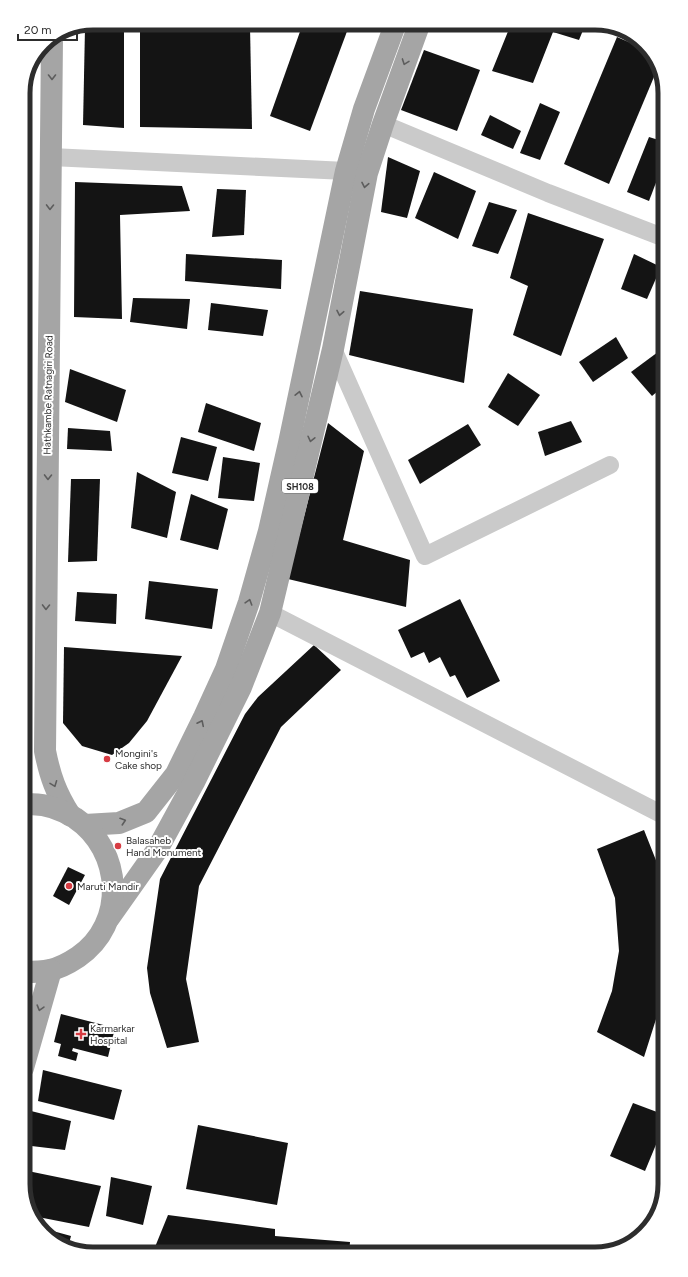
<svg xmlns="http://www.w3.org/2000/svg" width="688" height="1277" font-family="Figtree,sans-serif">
	<rect width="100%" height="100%" fill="#fff"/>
	<!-- building -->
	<g fill="#141414">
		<polygon points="586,23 579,40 553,32 533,83 492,71 511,24"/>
		<polygon points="250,26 252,129 140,127 140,28"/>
		<polygon points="302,26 349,26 310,131 270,116"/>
		<polygon points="85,28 124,28 124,128 83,125"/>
		<polygon points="617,37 647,50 659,65 609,184 564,164"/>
		<polygon points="424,50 480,70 457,131 401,110"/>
		<polygon points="540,103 560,112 540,160 520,153"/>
		<polygon points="490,115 521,131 513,149 481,135"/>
		<polygon points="649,137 665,142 665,159 649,201 627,192"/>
		<polygon points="388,157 420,171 407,218 381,212"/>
		<polygon points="434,172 476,191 458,239 415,218"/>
		<polygon points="75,182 182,186 190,211 120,215 122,319 74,317"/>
		<polygon points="217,189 246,190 244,235 212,237"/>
		<polygon points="489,202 517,210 498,254 472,246"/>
		<polygon points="528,213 604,239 561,356 513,335 528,286 510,278"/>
		<polygon points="186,254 282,260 281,289 185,281"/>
		<polygon points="634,254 661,267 647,299 621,289"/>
		<polygon points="360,291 473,309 464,383 349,355"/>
		<polygon points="665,295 665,308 661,305"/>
		<polygon points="133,298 190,299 187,329 130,322"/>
		<polygon points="211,303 268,310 263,336 208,330"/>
		<polygon points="616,337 628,358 593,382 579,362"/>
		<polygon points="658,352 665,362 665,385 652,396 631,372"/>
		<polygon points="70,369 126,390 117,422 65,402"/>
		<polygon points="508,373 540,395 518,426 488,407"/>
		<polygon points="206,403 261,423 254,451 198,432"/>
		<polygon points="571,421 582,442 545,456 538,432"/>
		<polygon points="328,423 364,451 343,540 410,560 406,607 288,579"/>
		<polygon points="468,424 481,445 420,484 408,460"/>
		<polygon points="68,428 110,431 112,451 67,449"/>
		<polygon points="181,437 217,447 208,481 172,473"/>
		<polygon points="223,457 260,463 254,501 218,498"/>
		<polygon points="137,472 176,492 167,538 131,528"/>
		<polygon points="71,479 100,479 97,561 68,562"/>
		<polygon points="191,494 228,509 218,550 180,540"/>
		<polygon points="149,581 218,589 212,629 145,619"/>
		<polygon points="77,592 117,594 116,624 75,621"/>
		<polygon points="460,599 500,681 467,698 455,675 450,677 440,657 429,663 424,652 411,658 398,630"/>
		<polygon points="314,645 341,670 281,727 199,886 186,979 199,1042 167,1048 150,993 147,968 160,879 245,714 258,697"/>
		<polygon points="64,647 182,656 147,721 129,743 112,755 82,746 63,723"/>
		<polygon points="644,830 663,878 665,891 664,994 644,1057 597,1032 612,991 619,951 615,898 597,849"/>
		<polygon points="68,867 85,875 69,905 53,896"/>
		<polygon points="61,1014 115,1028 108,1057 73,1048 72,1051 78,1053 76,1061 58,1056 61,1044 54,1042"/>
		<polygon points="43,1070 122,1090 114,1120 38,1101"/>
		<polygon points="633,1103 665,1115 665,1123 645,1171 610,1156"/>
		<polygon points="31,1111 71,1121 65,1150 23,1145"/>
		<polygon points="198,1125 288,1143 277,1205 186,1189"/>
		<polygon points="23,1170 101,1186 89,1227 33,1216 28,1211 23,1184"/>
		<polygon points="111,1177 152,1186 143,1225 106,1216"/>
		<polygon points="168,1215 275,1229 275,1236 350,1242 349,1254 155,1254 155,1247"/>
		<polygon points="42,1228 71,1236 68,1247 54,1242"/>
	</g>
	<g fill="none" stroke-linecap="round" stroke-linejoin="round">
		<!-- street -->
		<g stroke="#cacaca" stroke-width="18">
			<polyline points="383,124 548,193 665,238"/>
			<polyline points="51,157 346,171"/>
			<polyline points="333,349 425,556 610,465"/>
			<polyline points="270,613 665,816"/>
		</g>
		<!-- primary -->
		<g stroke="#a5a5a5" stroke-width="22">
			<path d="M52,38l-7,713c5,25 11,42 25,64"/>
			<polyline points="85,825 119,823 146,812 176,774 204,717 226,669 249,602 269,531 289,443 346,171 364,109 395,25"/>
			<polyline points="109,918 157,850 194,782 241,687 270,613 333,349 367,173 383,124 419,25"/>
			<path d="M23,972c9,0 19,0 27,-2 10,-2 19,-7 28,-13 49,-33 45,-107 -3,-139 -16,-10 -33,-16 -52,-13"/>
			<polyline points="23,1068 51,970"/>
		</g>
	</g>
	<!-- one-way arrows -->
	<defs><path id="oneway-chevron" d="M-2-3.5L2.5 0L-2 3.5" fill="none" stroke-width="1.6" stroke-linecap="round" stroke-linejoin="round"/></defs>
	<g stroke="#5d5d5d">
		<use href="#oneway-chevron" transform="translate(405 62) rotate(110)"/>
		<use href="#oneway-chevron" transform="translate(52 77) rotate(90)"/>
		<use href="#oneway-chevron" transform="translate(365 185) rotate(101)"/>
		<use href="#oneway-chevron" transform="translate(50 207) rotate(91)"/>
		<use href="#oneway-chevron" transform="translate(340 313) rotate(101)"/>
		<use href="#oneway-chevron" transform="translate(299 394) rotate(-78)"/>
		<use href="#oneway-chevron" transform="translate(311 439) rotate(103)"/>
		<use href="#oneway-chevron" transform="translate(48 477) rotate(91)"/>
		<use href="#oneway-chevron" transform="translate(249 602) rotate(-73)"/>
		<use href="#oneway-chevron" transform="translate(46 607) rotate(91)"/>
		<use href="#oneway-chevron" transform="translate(201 723) rotate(-64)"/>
		<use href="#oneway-chevron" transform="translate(54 784) rotate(69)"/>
		<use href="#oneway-chevron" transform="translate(123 821) rotate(-18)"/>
		<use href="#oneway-chevron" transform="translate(40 1008) rotate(106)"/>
	</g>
	<!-- markers -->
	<g fill="#d73c43" stroke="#fff" stroke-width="1.5">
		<circle cx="107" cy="759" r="4"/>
		<circle cx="118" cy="846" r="4"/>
		<circle cx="69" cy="886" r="4"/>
		<path d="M79 1028h4v4h4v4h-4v4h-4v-4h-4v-4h4z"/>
	</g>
	<g text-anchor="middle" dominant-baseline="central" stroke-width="4" stroke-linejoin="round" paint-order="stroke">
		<!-- shield labels -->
		<rect fill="#fff" stroke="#6c6c6c" stroke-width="1" x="282" y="479" width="36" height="14" rx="3"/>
		<g font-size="9" font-weight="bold" fill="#2d2d2d">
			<text x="300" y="486">SH108</text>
		</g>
		<!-- street labels -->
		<g font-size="10" fill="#2d2d2d" stroke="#fff">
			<text transform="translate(48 395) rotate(-89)">Hathkambe Ratnagiri Road</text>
		</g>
		<!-- poi labels -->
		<g font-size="10" fill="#2d2d2d" stroke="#fff" text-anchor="start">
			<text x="115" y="753">Mongini's<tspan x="115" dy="12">Cake shop</tspan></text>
			<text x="126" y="840">Balasaheb<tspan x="126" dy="12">Hand Monument</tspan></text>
			<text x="77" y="886">Maruti Mandir</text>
			<text x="90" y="1028">Karmarkar<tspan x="90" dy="12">Hospital</tspan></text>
		</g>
	</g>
	<!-- crop -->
	<path d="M0 0H688V1277H0ZM93 30H595A63 63 0 0 1 658 93V1184A63 63 0 0 1 595 1247H93A63 63 0 0 1 30 1184V93A63 63 0 0 1 93 30Z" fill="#fff" fill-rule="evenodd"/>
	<path fill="none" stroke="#2d2d2d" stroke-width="5" d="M93 30H595A63 63 0 0 1 658 93V1184A63 63 0 0 1 595 1247H93A63 63 0 0 1 30 1184V93A63 63 0 0 1 93 30Z"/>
	<!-- scale -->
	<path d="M18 34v6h59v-6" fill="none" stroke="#2d2d2d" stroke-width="2"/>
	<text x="24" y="34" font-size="12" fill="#2d2d2d" stroke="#ffffff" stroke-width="3" paint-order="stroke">20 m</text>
</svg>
